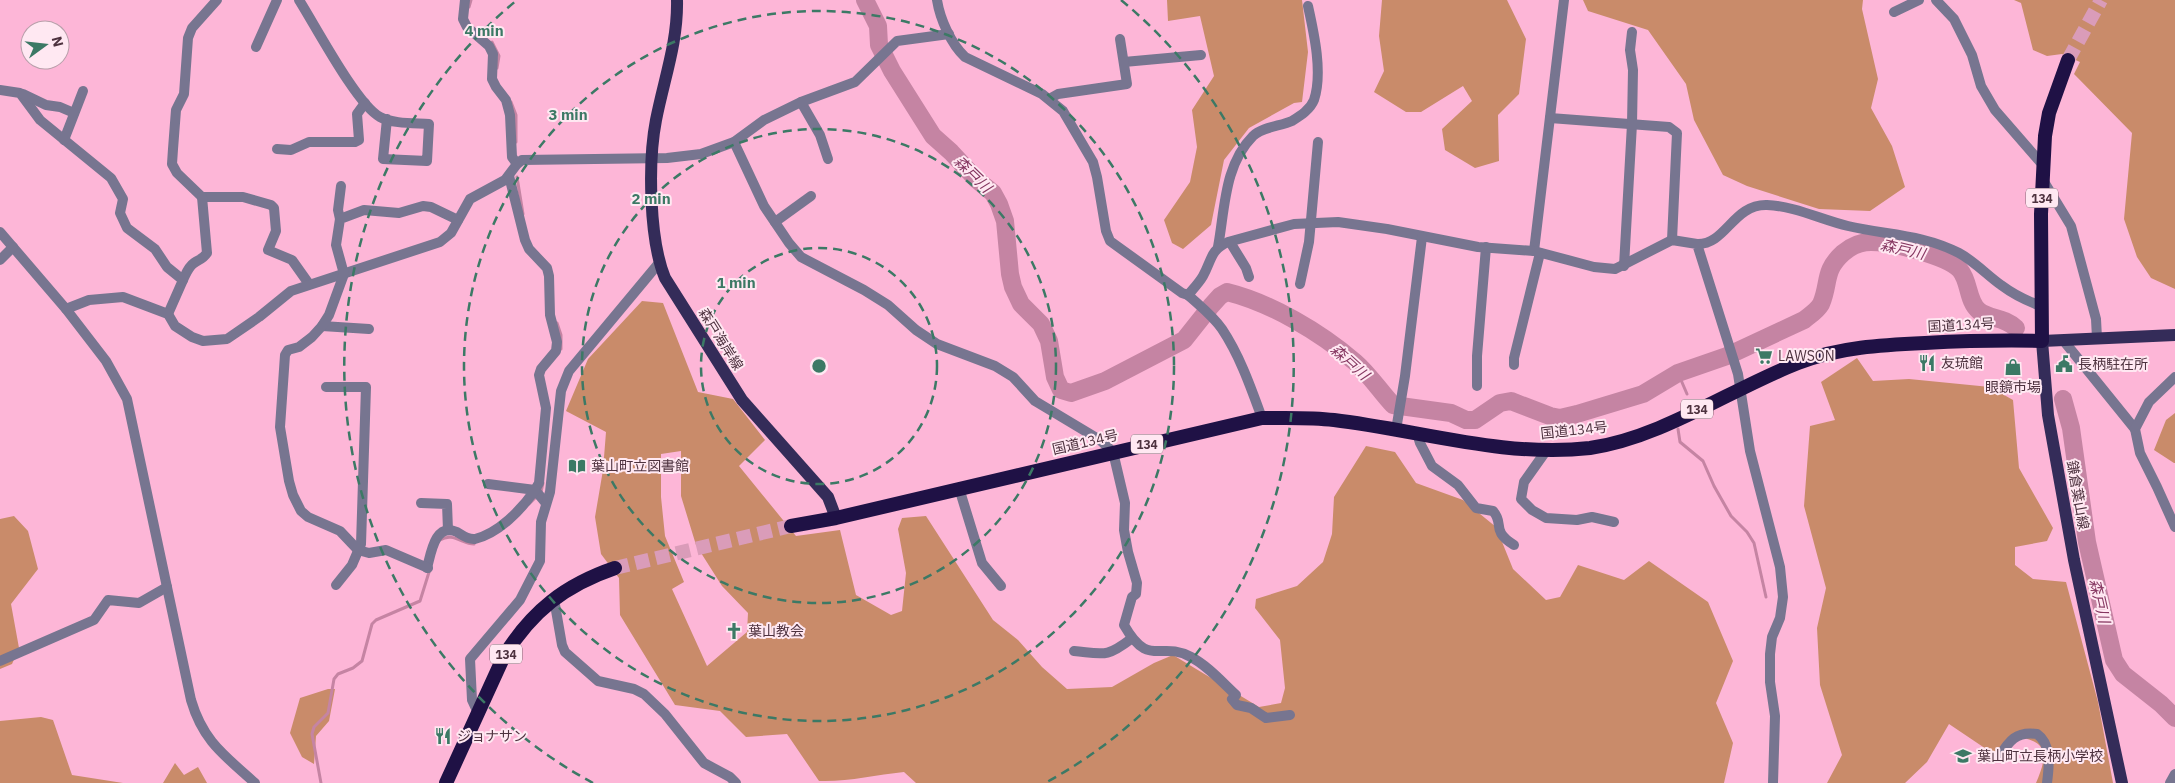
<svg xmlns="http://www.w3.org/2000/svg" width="2175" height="783" font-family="'IBM Plex Sans','Noto Sans JP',sans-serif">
	<rect width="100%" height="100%" fill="#fdb6d7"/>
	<!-- forest -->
	<g fill="#c98b6a" fill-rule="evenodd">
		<polygon points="1167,0 1302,0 1308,52 1302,102 1294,103 1249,128 1224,160 1211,225 1183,249 1172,243 1164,220 1190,182 1197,147 1192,110 1214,76 1200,16 1168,21"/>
		<polygon points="1382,0 1507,0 1526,39 1519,94 1498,115 1499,161 1475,168 1445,150 1442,129 1472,101 1463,86 1421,112 1406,112 1374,92 1384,71 1379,36"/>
		<polygon points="1583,0 1863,0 1862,9 1878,79 1871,108 1892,146 1905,187 1870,211 1819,209 1747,186 1723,175 1694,120 1686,84 1648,30 1588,11"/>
		<polygon points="2014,0 2175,0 2175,289 2151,278 2137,257 2124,219 2132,133 2074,74 2080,62 2062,54 2047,56 2033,50 2021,3"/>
		<path d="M642,301l21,2 35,89 35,7 32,41 -26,26 57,70 44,-6 16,65 35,20 11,-4 4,-38 -8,-44 4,-11 24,-2 67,104 25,20 24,27 25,22 45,-2 42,-24 19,-8 86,52 22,-4 4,-15 -5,-48 -25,-32 1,-9 41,-13 26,-24 9,-28 2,-37 32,-51 29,6 21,31 47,17 33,27 17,42 33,31 14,-3 18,-32 46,15 25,-19 59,41 25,59 -17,42 17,40 -9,40h-808l-12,-11c-29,3 -56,10 -85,9l-32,-47 -41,3 -26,-26 -45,-6 -55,-90 -1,-37 -18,-24 -6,-37 8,-47 3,-38 -40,-21 22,-52zM681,451v45l15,49 26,41 26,27 -1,19 -40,34 -35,-77 12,-7 -19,-46 -4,-39v-43z"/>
		<path d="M1857,358l16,23 36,-2 81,8 23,13 6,68 34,60 -6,13 -32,6v18l18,14 33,3 32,120 15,81h-77c9,-21 15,-40 -13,-45l-10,5 -12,16 -52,-35 -22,38 -22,21h-78l15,-28 -22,-70 -3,-57 9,-40 -22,-82 6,-80 25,-6 -14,-38z"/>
		<polygon points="2175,413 2175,463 2174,463 2154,450 2166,420"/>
		<polygon points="14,516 28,531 38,569 11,604 19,648 12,664 0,669 0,519"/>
		<polygon points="328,689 335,689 329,721 316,736 314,764 302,757 290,733 300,698"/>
		<polygon points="41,717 53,720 72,775 123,783 0,783 0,721"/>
		<polygon points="175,763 184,775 198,767 207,783 163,783"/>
	</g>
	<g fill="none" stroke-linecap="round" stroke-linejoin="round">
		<!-- stream -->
		<g stroke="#c584a3" stroke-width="3">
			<polyline points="469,7 471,0"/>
			<polyline points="492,42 499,56 497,68"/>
			<polyline points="511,102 516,115 516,142"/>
			<polyline points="517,177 523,214"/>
			<polyline points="557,323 561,335 561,349"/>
			<polyline points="1678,373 1687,394"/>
			<polyline points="1678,429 1680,442 1703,461 1714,486 1731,516 1747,532 1754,543 1766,597"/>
			<polyline points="529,504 541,492 543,483"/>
			<path d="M440,540c13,-8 22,4 34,4"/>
			<polyline points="321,783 312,734 314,727 328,713 334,679 338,674 353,668 362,661 372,624 376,620 420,601 430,569"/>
		</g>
		<!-- river -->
		<g stroke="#c584a3" stroke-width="18">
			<path d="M865,0l13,26 1,19 13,26 41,65 18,16 25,27 17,14 6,11 6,17 5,53 3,13 8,17 20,20 8,17 6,36 6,13 10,3 34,-12 79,-41 27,-34 9,-10 7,-4c44,11 93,40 128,70 14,12 25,29 38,43l58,8 15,7h9l25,-17 11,-2 39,15 10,2 17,-4 66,-20 35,-21 49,-17 77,-36c6,-5 13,-9 17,-16 9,-21 2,-33 22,-51 8,-7 18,-11 28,-11 20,0 77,14 89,28 10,12 7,31 19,41 12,9 24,5 37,17"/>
			<polyline points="2063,399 2071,428 2087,542 2114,660 2123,674 2161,704 2175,718"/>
		</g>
		<!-- highway-tunnel -->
		<g stroke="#da9cb9" stroke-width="14" stroke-dasharray="14 7" stroke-linecap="butt">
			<polyline points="2068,60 2101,0"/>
			<polyline points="615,568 791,526"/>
		</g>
		<!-- minor -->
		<g stroke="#777590" stroke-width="10">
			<polyline points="217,0 192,28 188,38 184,94 176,110 173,149 172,164 177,173 202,197 243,197 271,205 274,208 276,231 268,250 292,260 309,284"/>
			<path d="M299,0c16,25 58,105 81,117 13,7 34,6 49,7l-2,37 -44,-2 4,-40"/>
			<polyline points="465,0 463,19 467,27 489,46 493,54 492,79 496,87 506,100 510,115 512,157 517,164"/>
			<path d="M937,0c3,19 14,44 28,57l77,37 21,17 30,51 4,15 9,54 4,10 72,52 6,2"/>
			<polyline points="1936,0 1954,19 1972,55 1981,86 1995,110 2042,164"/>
			<polyline points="1894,12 1919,0"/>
			<polyline points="256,47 277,0"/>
			<polyline points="1124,62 1201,55"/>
			<polyline points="0,90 20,93 40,120 111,178 123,199 120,213 127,228 155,249 167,267 183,280 168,314"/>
			<polyline points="23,94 46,105 60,107 74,113"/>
			<polyline points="1049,99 1058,94 1127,84 1120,39"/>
			<polyline points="801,102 820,135 828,159"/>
			<polyline points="1550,118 1669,127 1677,133 1672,240"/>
			<polyline points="64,140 83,91"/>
			<path d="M734,142l30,64 25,37 12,14 63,33 24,15 28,25 21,14 58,22 18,11 22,24 65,39 13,12 12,51 -1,27 4,22 9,31 -1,11 -4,3 -8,28c25,44 36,15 67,32 17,9 31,25 45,38l-4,4 5,6 14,3 15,10 24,-3"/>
			<polyline points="277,149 291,150 309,142 355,142 359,140 357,114 365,103"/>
			<polyline points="509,176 525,240 529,249 547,268 549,276 550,315 557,342 556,351 541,369 539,375 546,408 539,483 535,490 545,502"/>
			<polyline points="2043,180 2071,226 2096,319 2097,338"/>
			<polyline points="340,219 338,210 341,186"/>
			<polyline points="775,222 811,196"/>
			<path d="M0,232l66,77 40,52 21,38 64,301c12,41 33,55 64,83"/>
			<polyline points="1230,242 1246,268 1249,277"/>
			<path d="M1697,244c29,1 36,-40 70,-39 28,1 55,15 81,21 38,9 74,8 111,27 15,8 28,22 42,32 12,9 26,16 40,21"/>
			<path d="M1218,247c7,-38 6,-82 35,-111 9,-9 28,-10 39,-15 8,-5 18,-11 22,-21 9,-27 0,-67 -6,-94"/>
			<polyline points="1534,251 1564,0"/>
			<polyline points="0,260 13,247"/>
			<polyline points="1624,266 1632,124 1633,70 1630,50 1632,32"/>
			<path d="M183,280c3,-6 5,-13 11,-17 6,-4 9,-4 13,-10l-5,-56"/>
			<polyline points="1300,284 1309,242 1318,142"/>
			<polyline points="66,309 89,300 123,297 168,314 175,326 192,337 203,341 227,339 259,317 291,291 440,242 451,233 470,199 505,180 517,164 522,160 667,158 701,154 734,142 764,120 801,102 855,82 897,41 949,34"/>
			<polyline points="322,326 369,329"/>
			<polyline points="2063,340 2135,429"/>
			<polyline points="1514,365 1514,358 1540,253"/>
			<polyline points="2175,377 2149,402 2135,429 2140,453 2157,487 2175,527"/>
			<polyline points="1477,386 1477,356 1486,247"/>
			<polyline points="326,387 366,387 361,544 352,565 336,585"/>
			<path d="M1262,418c-11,-30 -22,-62 -40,-89 -9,-13 -22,-23 -34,-34 5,-6 11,-12 15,-19 9,-16 7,-26 25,-34l66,-18 44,-2 49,7 91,18 56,4 60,16 21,2 57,-29 25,4 41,130 12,77 30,116 3,30 -3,21 -8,19 -2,17v28l5,34 -2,67"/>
			<polyline points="1396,430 1405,376 1422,237"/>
			<path d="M1417,433l3,10 12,23 26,19 18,23 17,3c12,13 -3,19 21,34"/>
			<polyline points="1546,451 1524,482 1521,499 1532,510 1546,518 1577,520 1592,517 1614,522"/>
			<polyline points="959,488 982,563 1001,586"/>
			<polyline points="421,503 447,504 448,530"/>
			<path d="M427,568c4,-15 8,-46 30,-36 5,3 11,8 18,7 24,-6 46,-29 60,-49l-47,-6"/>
			<polyline points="428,568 386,550 369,553 358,550 340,531 308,517 301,511 293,495 289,481 280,427 285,355 288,350 299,347 312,337 322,326 329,315 344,274 336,245 340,219 364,210 399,213 423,206 431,207 458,220"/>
			<polyline points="554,599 562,645 565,652 598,681 634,689 644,694 665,714 704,763 730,777 736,783"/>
			<path d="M1074,651c30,3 32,7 57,-12"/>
			<polyline points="0,661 94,620 108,600 139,603 167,587"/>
			<polyline points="478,713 472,700 470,659 520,600 540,561 541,522 550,492 561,391 569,371 659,263"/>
			<path d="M1999,757c10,-16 17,-26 38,-23 15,10 12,34 10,49"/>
			<polyline points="2170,783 2175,774"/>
		</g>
		<!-- major -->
		<g stroke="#342c59" stroke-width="12">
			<path d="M677,0c1,42 -13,79 -21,120 -8,41 -7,119 9,158l77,122 86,97 8,21"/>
			<polyline points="2122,783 2074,560 2048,415 2042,341 2175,335"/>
		</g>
		<!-- highway -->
		<g stroke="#1f1145" stroke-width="14">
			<path d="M791,526l45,-8 426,-100c24,0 48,-1 72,2 84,10 171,38 256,28 71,-10 141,-59 208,-85 41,-16 84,-18 127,-20 39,-2 78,-3 117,-2l-1,-127 4,-78 4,-23 19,-53"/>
			<path d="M446,783l58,-127c28,-45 61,-71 111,-88"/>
		</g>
	</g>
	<!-- distance rings -->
	<g fill="none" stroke="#3c7965" stroke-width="2.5" stroke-dasharray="9 6">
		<circle cx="819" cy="366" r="118"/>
		<circle cx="819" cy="366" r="237"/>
		<circle cx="819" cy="366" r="355"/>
		<path d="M593 783A474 474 0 0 1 517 0M1121 0A474 474 0 0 1 1045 783"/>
	</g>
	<!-- icons -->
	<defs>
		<g id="supermarket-bare" transform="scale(1.35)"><path d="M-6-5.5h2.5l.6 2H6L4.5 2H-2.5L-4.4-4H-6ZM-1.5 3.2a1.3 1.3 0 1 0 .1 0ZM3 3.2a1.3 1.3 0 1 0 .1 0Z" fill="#3c7965" stroke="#ffe8f2" stroke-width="2.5" paint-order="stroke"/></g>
		<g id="restaurant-bare" transform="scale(1.35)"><path d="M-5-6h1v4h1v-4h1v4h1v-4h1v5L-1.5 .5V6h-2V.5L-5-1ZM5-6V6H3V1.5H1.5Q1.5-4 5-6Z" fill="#3c7965" stroke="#ffe8f2" stroke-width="2.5" paint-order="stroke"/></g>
		<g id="civic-bare" transform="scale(1.35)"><path d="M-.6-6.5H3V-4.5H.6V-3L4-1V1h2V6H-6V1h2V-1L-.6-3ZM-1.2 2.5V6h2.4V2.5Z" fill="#3c7965" stroke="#ffe8f2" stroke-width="2.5" paint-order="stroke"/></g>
		<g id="shop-bare" transform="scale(1.35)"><path d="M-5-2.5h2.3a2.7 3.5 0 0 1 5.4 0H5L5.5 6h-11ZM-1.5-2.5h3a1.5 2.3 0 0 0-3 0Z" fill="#3c7965" stroke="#ffe8f2" stroke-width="2.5" paint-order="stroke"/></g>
		<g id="library-bare" transform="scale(1.35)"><path d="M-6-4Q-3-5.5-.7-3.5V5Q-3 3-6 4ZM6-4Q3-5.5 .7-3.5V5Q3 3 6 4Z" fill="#3c7965" stroke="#ffe8f2" stroke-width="2.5" paint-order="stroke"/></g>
		<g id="church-bare" transform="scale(1.35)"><path d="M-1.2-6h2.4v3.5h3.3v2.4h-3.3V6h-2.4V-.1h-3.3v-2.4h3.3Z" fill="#3c7965" stroke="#ffe8f2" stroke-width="2.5" paint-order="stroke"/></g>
		<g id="school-bare" transform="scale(1.35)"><path d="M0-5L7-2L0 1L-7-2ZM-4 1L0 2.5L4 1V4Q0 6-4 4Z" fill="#3c7965" stroke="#ffe8f2" stroke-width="2.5" paint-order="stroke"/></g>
	</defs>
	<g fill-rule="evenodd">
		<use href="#supermarket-bare" x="1764" y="356"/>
		<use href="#restaurant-bare" x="1927" y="363"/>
		<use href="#civic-bare" x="2064" y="364"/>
		<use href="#shop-bare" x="2013" y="367"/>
		<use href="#library-bare" x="577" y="466"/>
		<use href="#church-bare" x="734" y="631"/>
		<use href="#restaurant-bare" x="443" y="736"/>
		<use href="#school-bare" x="1963" y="756"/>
	</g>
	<g text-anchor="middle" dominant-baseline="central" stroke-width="4" stroke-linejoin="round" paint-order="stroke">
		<!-- shield labels -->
		<g fill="#ffe8f2" stroke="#836975" stroke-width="1">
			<rect x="2026" y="188.5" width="32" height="19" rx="4"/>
			<rect x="1681" y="399.5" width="32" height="19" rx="4"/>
			<rect x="1131" y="434.5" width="32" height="19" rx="4"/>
			<rect x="490" y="644.5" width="32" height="19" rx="4"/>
		</g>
		<g font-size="12" font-weight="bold" fill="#4e323f">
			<text x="2042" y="198">134</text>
			<text x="1697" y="409">134</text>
			<text x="1147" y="444">134</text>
			<text x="506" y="654">134</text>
		</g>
		<!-- street labels -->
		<g font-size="14" fill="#4e323f" stroke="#ffe8f2">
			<text transform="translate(1961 325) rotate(-3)">国道134号</text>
			<text transform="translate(721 339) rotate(58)">森戸海岸線</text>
			<text transform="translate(1574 430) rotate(-6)">国道134号</text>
			<text transform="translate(1085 442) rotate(-13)">国道134号</text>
			<text transform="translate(2078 495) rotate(80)">鎌倉葉山線</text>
		</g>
		<!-- poi labels -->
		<g font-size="14" fill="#4e323f" stroke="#ffe8f2" text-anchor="start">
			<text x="1778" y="356">LAWSON</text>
			<text x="1941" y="363">友琉館</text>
			<text x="2078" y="364">長柄駐在所</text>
			<text x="2013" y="387" text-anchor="middle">眼鏡市場</text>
			<text x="591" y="466">葉山町立図書館</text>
			<text x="748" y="631">葉山教会</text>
			<text x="457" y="736">ジョナサン</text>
			<text x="1977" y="756">葉山町立長柄小学校</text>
		</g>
		<!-- water labels -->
		<g font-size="15" font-style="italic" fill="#863761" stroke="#ffe8f2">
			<text transform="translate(973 174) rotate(44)">森戸川</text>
			<text transform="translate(1903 249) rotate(13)">森戸川</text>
			<text transform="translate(1350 362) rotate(42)">森戸川</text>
			<text transform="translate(2100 601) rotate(77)">森戸川</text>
		</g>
	</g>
	<circle cx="819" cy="366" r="8" fill="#3c7965" stroke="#ffe8f2" stroke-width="2.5"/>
	<g font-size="15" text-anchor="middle" font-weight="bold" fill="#3c7965" stroke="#ffe8f2" stroke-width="4" stroke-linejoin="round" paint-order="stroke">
		<text x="484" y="36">4 min</text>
		<text x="568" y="120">3 min</text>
		<text x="651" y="204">2 min</text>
		<text x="736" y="288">1 min</text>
	</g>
	<!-- north arrow -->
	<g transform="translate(45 45) rotate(75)"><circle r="24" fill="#ffe8f2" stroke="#b89faa"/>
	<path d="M0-4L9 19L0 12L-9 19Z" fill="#3c7965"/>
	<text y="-8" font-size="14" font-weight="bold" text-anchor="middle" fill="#4e323f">N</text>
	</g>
</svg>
